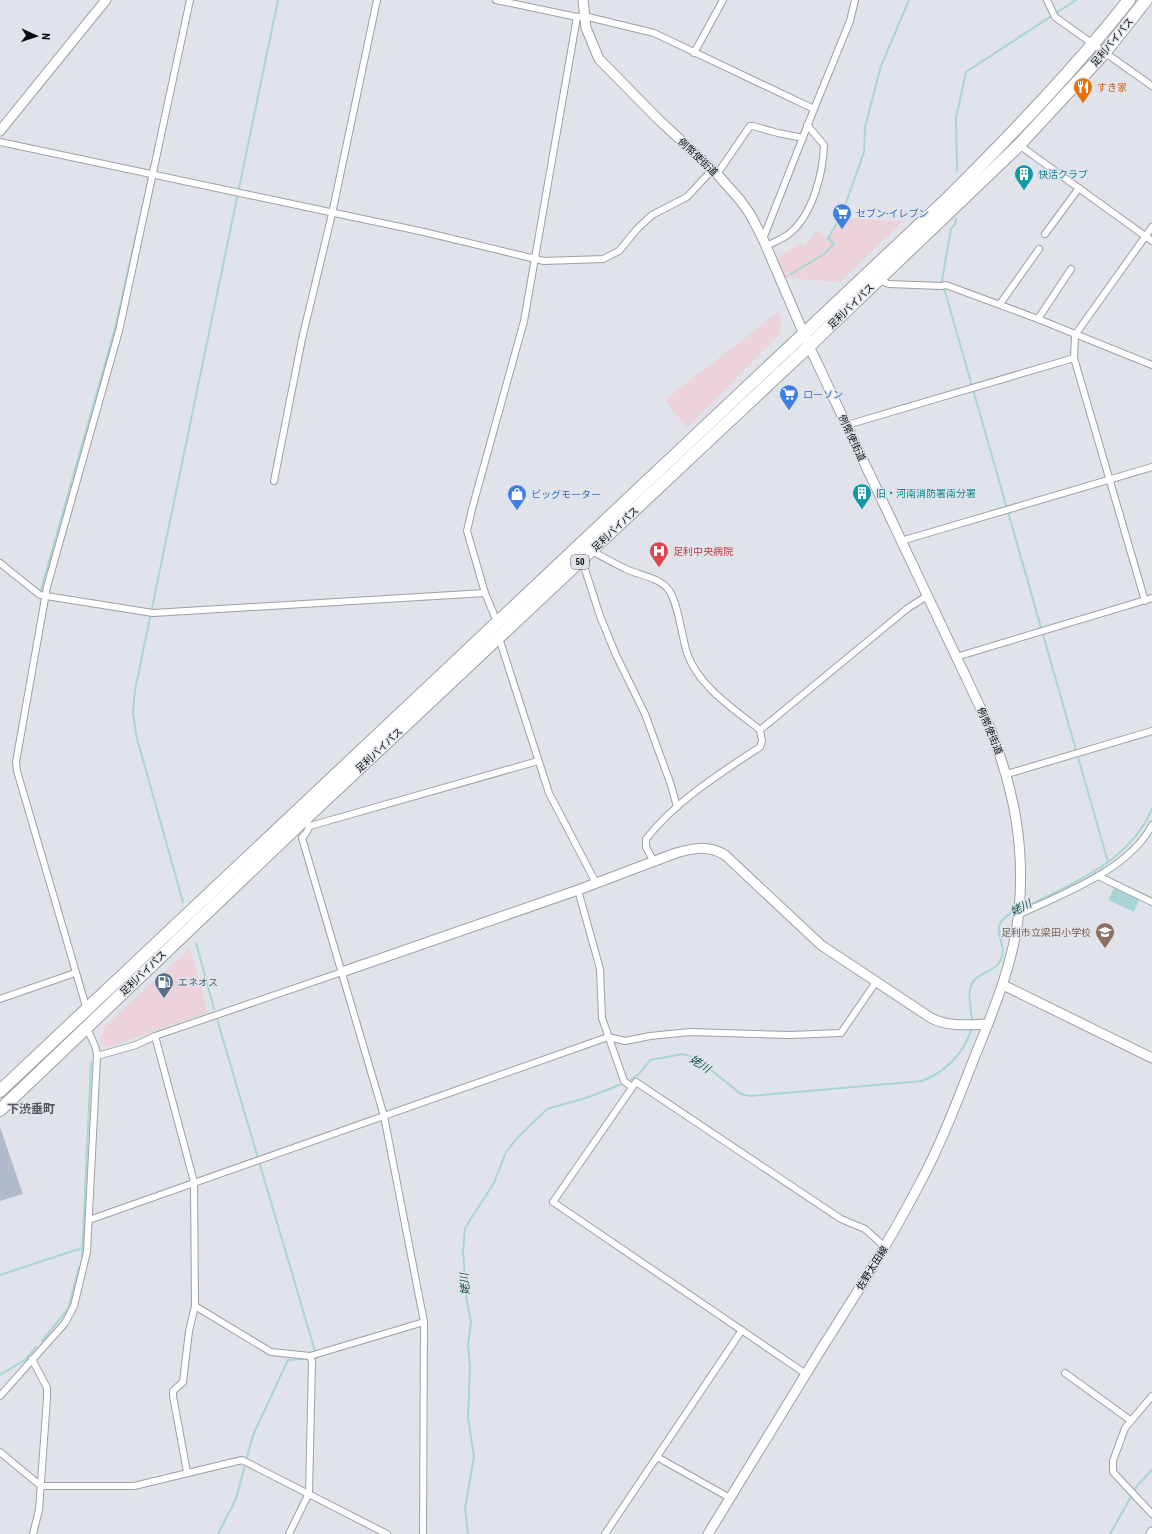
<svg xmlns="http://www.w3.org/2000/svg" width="1152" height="1534" font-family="'Roboto Condensed','Noto Sans JP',sans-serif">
	<rect width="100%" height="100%" fill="#e0e4ea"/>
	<!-- commercial -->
	<g fill="#ebd2db">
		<polygon points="841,218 903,221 840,282 785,278 777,258 800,243 805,246 817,230 833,244 824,253 790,274 824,255 835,244 829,238"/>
		<polygon points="778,312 781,318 780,333 687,428 665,400"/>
		<polygon points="190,948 208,1013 108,1047 100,1041 105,1026"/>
	</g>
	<!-- green -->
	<polygon fill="#b0bbcc" points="0,1127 23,1194 0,1201"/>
	<!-- water -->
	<polygon fill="#aad5d7" points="1114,888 1139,900 1134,912 1108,900"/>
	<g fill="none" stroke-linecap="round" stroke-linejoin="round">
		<!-- stream -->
		<g stroke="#aad5d7" stroke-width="2">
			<polyline points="180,34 187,0"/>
			<polyline points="957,171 956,118 966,72 1076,0"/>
			<polyline points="956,219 955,224 951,229 942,281 1108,862"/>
			<polyline points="791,274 824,254 834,244 828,238 841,217 864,152 865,127 881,66 909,0"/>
			<polyline points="41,590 115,328 143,205"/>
			<polyline points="183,902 136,735 133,712 135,690 278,0"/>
			<path d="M1023,908c48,-24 107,-46 129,-99"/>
			<polyline points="196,943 214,1009"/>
			<polyline points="217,1019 317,1358 288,1360 253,1435 236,1499 218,1534"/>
			<path d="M972,1023c0,-11 -4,-24 -2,-34 3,-16 21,-15 29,-26 14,-20 -18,-35 16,-52"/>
			<polyline points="82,1257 91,1062"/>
			<polyline points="0,1275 82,1248"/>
			<polyline points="42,1341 68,1309 79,1267"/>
			<polyline points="0,1375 25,1360 36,1347"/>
			<path d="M468,1534l-3,-26 9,-51 -6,-40 2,-51 -2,-21 3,-23 -5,-26 -3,-45 2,-23 29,-45 12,-31 12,-15 29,-28 42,-12 40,-16 10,-7 11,-14 33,-6 13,4 45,36 9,2 172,-15c24,-9 43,-29 50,-54"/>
			<polyline points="1110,1534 1137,1486 1152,1470"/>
		</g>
		<!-- street casing -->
		<g stroke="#9da0a6" stroke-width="8">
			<g id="street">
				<polyline points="496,0 577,17 584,16 654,33 814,109"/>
				<polyline points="1047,0 1055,17 1152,86"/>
				<polyline points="694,53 723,0"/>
				<polyline points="0,142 424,232 544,261 603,259 619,251 637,229 652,215 687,197 712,170"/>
				<polyline points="1019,145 1152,241"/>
				<polyline points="717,174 750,126 753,126 778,133 803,138"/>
				<polyline points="1045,234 1079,188"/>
				<polyline points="763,239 814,109 850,21 855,0"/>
				<path d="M766,246c8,-4 17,-7 24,-13 23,-19 33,-60 34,-88l-17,-20"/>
				<polyline points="878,280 889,284 941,286 946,285 1038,319 1152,365"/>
				<polyline points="1000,304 1039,249"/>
				<polyline points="1038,319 1071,269"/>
				<polyline points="847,425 1074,358"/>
				<polyline points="274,481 302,339 332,214 377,0"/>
				<polyline points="901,541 1152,467"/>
				<path d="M592,551c11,6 21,12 32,17 13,7 35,9 44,21 10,12 14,49 19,64 12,34 46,55 73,77"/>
				<polyline points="582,560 600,616 616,655 645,714 671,785 677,807"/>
				<polyline points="0,563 40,595 153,613 485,593"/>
				<polyline points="1145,601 1074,358 1075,335 1152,227"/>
				<polyline points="497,622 485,593 467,531 472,509 524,321 577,17"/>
				<polyline points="499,638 549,793 596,883"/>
				<polyline points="956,657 1152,598"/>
				<polyline points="1007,774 1152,731"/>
				<path d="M305,819c6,9 4,11 -3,19l82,278 40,206 -1,212"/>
				<polyline points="310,826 538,761"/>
				<path d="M654,862l-8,-15v-8c30,-38 73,-65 114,-92l2,-6 -2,-11 148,-122 19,-12"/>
				<polyline points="1098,876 1152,902"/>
				<polyline points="578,890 600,969 602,1018 624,1081 632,1087"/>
				<path d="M1018,915c44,-21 111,-45 134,-90"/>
				<polyline points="0,999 75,973"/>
				<polyline points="87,1010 17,771 16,762 47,587 119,331 190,0"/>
				<polyline points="155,1036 194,1182 195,1306 189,1331 183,1382 173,1391 173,1396 187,1472"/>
				<polyline points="97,1056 136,1045 155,1036 342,972"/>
				<polyline points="89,1220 608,1037 625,1041 650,1036 690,1032 790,1035 841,1033 876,982"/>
				<polyline points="195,1306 271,1352 310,1356 424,1322"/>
				<polyline points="32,1359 47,1388 47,1398 39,1510 33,1534"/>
				<polyline points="1065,1373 1130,1420"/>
				<polyline points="806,1374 553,1202 636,1082 841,1219 865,1229 885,1247"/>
				<path d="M0,1396l65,-73 9,-17 13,-54 10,-196c0,-11 -7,-18 -10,-29"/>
				<polyline points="1152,1396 1125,1428 1113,1461 1113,1472 1152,1514"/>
				<polyline points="0,1452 41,1486 134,1486 242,1460 387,1534"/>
				<polyline points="657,1457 730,1498"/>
				<polyline points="289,1534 309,1493 312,1362 310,1356"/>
				<polyline points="605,1534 742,1330"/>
			</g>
		</g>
		<!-- secondary casing -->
		<g stroke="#9da0a6" stroke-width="11">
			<g id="secondary">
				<path d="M583,0l3,28 13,31 59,60 59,55 23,26 10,14 13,25 46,107 181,382c24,62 35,117 29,183 -5,51 -25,98 -44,145 -17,43 -33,86 -55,127 -30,58 -65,113 -100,168 -38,61 -75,122 -112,183"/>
				<polyline points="0,131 106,0"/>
				<path d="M342,972l236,-82 98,-37c18,-5 32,-8 49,2l96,90 110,73c17,9 38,7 57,6"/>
				<polyline points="1003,985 1152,1058"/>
				<polyline points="1151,1534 1152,1532"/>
			</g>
		</g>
		<!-- highway casing -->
		<g stroke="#9da0a6" stroke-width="14">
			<g id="highway">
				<path d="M0,1091l949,-894c63,-63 125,-127 180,-197"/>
				<polyline points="0,1110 305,819 809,346 1019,145 1105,52 1146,0"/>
			</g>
		</g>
		<!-- street -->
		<use href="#street" stroke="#fff" stroke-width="6"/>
		<!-- secondary -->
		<use href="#secondary" stroke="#fff" stroke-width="9"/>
		<!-- highway -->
		<use href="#highway" stroke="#fff" stroke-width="12"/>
	</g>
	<!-- icons -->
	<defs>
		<g id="restaurant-pin" transform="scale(1)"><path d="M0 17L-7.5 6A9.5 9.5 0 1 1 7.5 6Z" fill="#e8710a" stroke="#e0e4ea"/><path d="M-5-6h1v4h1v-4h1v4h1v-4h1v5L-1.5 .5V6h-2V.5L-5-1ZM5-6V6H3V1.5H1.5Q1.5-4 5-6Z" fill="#fff"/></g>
		<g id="building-pin" transform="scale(1)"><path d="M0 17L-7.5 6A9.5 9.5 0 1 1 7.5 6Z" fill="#0f9aa8" stroke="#e0e4ea"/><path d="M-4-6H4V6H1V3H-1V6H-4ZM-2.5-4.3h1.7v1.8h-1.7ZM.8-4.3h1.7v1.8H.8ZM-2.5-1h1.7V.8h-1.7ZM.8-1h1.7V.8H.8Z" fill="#fff"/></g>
		<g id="supermarket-pin" transform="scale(1)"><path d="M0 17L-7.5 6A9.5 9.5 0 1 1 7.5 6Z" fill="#3f7fe0" stroke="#e0e4ea"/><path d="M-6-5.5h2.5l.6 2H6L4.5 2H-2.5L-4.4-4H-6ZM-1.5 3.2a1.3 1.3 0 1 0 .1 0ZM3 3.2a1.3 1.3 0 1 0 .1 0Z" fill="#fff"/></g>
		<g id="shop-pin" transform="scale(1)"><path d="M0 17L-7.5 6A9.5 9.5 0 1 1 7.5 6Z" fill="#3f7fe0" stroke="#e0e4ea"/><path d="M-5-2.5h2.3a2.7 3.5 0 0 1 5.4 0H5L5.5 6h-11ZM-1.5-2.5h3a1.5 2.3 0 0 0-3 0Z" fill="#fff"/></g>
		<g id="hospital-pin" transform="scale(1)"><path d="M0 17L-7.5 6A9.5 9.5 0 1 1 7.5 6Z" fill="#e0444e" stroke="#e0e4ea"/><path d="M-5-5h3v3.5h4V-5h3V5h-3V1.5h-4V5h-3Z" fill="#fff"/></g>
		<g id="school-pin" transform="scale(1)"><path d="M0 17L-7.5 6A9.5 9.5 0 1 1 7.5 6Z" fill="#8d6e63" stroke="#e0e4ea"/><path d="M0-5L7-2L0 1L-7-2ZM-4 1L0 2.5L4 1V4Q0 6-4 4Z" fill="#fff"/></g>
		<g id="fuel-pin" transform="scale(1)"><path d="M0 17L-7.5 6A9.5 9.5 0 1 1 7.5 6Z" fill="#5c6f8a" stroke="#e0e4ea"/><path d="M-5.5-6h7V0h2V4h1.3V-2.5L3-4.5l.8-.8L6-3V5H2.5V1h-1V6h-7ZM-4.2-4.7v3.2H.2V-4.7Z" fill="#fff"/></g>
	</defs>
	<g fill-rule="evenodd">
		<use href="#restaurant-pin" x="1083" y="87"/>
		<use href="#building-pin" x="1024" y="174"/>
		<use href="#supermarket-pin" x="842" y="213"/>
		<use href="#supermarket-pin" x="789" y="394"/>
		<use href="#building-pin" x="862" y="493"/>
		<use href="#shop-pin" x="517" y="494"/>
		<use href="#hospital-pin" x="659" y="551"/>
		<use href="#school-pin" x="1105" y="932"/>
		<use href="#fuel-pin" x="164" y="982"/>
	</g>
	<g text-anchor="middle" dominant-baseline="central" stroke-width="3" stroke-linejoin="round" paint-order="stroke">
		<!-- shield labels -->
		<rect fill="#e0e4ea" stroke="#4b4d50" stroke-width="1" x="571" y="555" width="18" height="14" rx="3"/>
		<g font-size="9" font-weight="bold" fill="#0b0c0e">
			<text x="580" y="562">50</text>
		</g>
		<!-- street labels -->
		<g font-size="10" fill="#0b0c0e" stroke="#e0e4ea">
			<text transform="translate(1112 42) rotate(-50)">足利バイパス</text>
			<text transform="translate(698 157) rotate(43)">例幣使街道</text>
			<text transform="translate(851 306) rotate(-44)">足利バイパス</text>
			<text transform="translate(852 438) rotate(65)">例幣使街道</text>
			<text transform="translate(615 529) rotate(-43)">足利バイパス</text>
			<text transform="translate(990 731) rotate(67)">例幣使街道</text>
			<text transform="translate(379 750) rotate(-43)">足利バイパス</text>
			<text transform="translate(143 973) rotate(-44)">足利バイパス</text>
			<text transform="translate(872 1268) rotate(-58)">佐野太田線</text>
		</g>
		<!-- food labels -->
		<g font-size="10" fill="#c56008" stroke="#e0e4ea" text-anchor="start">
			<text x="1097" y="87">すき家</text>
		</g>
		<!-- culture labels -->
		<g font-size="10" fill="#0d838f" stroke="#e0e4ea" text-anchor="start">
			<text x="1038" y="174">快活クラブ</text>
			<text x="876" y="493">旧・河南消防署南分署</text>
		</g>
		<!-- shop labels -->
		<g font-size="10" fill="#366cbe" stroke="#e0e4ea" text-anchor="start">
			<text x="856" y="213">セブン-イレブン</text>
			<text x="803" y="394">ローソン</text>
			<text x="531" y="494">ビッグモーター</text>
		</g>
		<!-- health labels -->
		<g font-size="10" fill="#be3a42" stroke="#e0e4ea" text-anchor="start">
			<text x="673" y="551">足利中央病院</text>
		</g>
		<!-- education labels -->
		<g font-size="10" fill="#785e54" stroke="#e0e4ea" text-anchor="end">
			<text x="1091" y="932">足利市立梁田小学校</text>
		</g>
		<!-- service labels -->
		<g font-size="10" fill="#4e5e75" stroke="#e0e4ea" text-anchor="start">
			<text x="178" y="982">エネオス</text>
		</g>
		<!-- water labels -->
		<g font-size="11" font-style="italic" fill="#125052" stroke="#e0e4ea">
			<text transform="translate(1021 908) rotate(-27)">姥川</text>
			<text transform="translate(700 1064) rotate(33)">姥川</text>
			<text transform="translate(465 1284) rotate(-94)">姥川</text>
		</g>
		<!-- quarter labels -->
		<g font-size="12" font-weight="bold" fill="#54575b" stroke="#e0e4ea">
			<text x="31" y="1109">下渋垂町</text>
		</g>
	</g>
	<!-- north arrow -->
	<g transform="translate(36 36) rotate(93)" stroke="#e0e4ea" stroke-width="3" paint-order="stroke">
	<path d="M0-3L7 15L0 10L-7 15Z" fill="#0b0c0e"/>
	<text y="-6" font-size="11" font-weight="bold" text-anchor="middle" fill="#0b0c0e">N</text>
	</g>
</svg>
